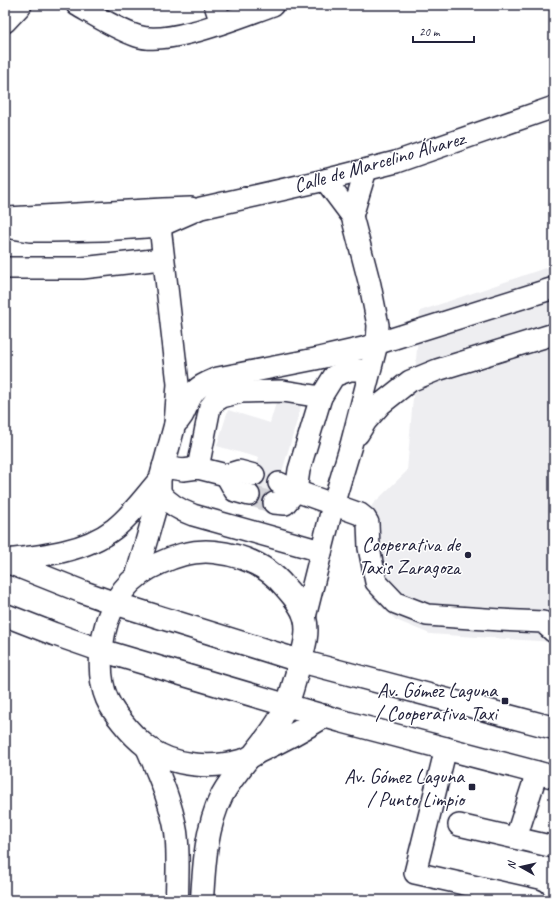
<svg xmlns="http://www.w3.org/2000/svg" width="559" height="905" font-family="Caveat,sans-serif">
	<rect width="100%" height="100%" fill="#fff"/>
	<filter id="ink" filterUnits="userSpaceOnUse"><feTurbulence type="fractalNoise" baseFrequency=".025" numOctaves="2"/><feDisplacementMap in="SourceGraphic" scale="8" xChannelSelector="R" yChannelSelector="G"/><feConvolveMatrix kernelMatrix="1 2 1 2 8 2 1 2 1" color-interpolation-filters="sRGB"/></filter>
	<g filter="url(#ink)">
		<!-- built -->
		<g fill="#eeeef1">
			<polygon points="554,265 554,642 430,634 396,620 372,598 362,557 372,505 407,471 420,311"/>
			<polygon points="278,396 302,403 271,510 246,503 259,458 217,446 228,410 270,423"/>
		</g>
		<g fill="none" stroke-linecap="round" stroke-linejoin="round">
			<!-- minor-tunnel -->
			<polyline stroke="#d3d3d8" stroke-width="21" stroke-dasharray="21 10" stroke-linecap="butt" points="249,495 274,503"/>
			<!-- minor casing -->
			<g stroke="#22223b" stroke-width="24">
				<g id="minor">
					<path d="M77,5c19,11 39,24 60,31 31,11 104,-20 136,-31"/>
					<polyline points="215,5 221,23"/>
					<polyline points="5,22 21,5"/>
					<polyline points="352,216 366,170"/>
					<polyline points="8,218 163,209 191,208"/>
					<polyline points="5,227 30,231 52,231 103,230 160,226 201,208 325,180 396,162 554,107"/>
					<polyline points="5,268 82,268 153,260"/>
					<path d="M175,424c12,-9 11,-24 21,-34 6,-6 15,-9 22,-12l97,-19 48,-11 191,-60"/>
					<polyline points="358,434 366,421 381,404 410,381 437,370 554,334"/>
					<polyline points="163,467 183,470 198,468 226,475 239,471 254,475"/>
					<polyline points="198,468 210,407 214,402 222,397 241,392 283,391 321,397"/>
					<polyline points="226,475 235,491 249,495"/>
					<polyline points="279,483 296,491 360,514 365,518 368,523 369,548 376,582 396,603 427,615 500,620 543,622 554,632"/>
					<path d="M160,493c9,11 19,17 33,22l128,36"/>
					<polyline points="274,503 285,504 296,491 299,470 321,397 334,376 350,370 370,370"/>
					<path d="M5,560c37,-4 79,-8 109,-31 18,-14 31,-33 46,-50"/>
					<polyline points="136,577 160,493 160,479 175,424 178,384 160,226"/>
					<polyline points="305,617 333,505 351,445 377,344 378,325 370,285 352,216 325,180"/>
					<polyline points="446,748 415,873 535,900"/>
					<polyline points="459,825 554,847"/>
					<polyline points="516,838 537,772"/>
				</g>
			</g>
			<!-- major casing -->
			<g stroke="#22223b" stroke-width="25">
				<g id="major">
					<polyline points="5,561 83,592 114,603 300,661 554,728"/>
					<polyline points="5,615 54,634 100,650 286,705 341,721 554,777"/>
					<path d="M147,747c12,28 24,55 29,85 3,22 1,45 1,68"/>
					<path d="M254,754c12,-15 25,-31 33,-49 5,-14 9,-29 13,-43 4,-14 9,-29 5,-44 -3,-12 -12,-22 -20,-31 -18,-22 -43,-32 -71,-35 -19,-2 -37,3 -54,11 -31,13 -49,38 -56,70 -4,21 -6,45 3,66 4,9 10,17 16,24 7,9 15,17 24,24 26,20 66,22 97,13 5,-1 10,-6 16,-9 22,-10 44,-22 65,-35"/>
					<path d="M202,900c2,-36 4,-73 20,-105 7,-13 16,-24 25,-35"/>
				</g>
			</g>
			<!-- minor -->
			<use href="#minor" stroke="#fff" stroke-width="21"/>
			<!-- major -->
			<use href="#major" stroke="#fff" stroke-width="22"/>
		</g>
	</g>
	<!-- markers -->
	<g fill="#22223b" stroke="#fff" stroke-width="1.5">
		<circle cx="468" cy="555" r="4"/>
		<rect x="501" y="697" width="8" height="8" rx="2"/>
		<rect x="468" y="783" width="8" height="8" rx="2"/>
	</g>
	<g text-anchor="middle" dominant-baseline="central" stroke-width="3" stroke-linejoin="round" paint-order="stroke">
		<!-- street labels -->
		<g font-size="20" fill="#22223b" stroke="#fff">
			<text transform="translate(379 162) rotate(-16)">Calle de Marcelino Álvarez</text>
		</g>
		<!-- poi labels -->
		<g font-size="20" fill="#22223b" stroke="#fff" text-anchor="end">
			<text x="460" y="544">Cooperativa de<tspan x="460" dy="23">Taxis Zaragoza</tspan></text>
			<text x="497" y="690">Av. Gómez Laguna<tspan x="497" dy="23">/ Cooperativa Taxi</tspan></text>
			<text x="464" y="776">Av. Gómez Laguna<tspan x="464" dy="23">/ Punto Limpio</tspan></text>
		</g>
	</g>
	<!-- margin -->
	<rect width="559" height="905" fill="none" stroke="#fff" stroke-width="20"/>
	<rect x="10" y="10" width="539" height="885" fill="none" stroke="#22223b" stroke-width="1.5" filter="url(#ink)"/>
	<!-- north arrow -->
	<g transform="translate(521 867) rotate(278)" stroke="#ffffff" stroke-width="3" paint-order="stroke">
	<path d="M0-3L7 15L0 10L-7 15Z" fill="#22223b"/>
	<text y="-6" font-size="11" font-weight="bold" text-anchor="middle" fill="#22223b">N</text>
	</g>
	<!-- scale -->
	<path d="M413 36v6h61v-6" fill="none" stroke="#22223b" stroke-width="2"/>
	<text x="419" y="36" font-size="12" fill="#22223b" stroke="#ffffff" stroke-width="3" paint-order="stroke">20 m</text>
</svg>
